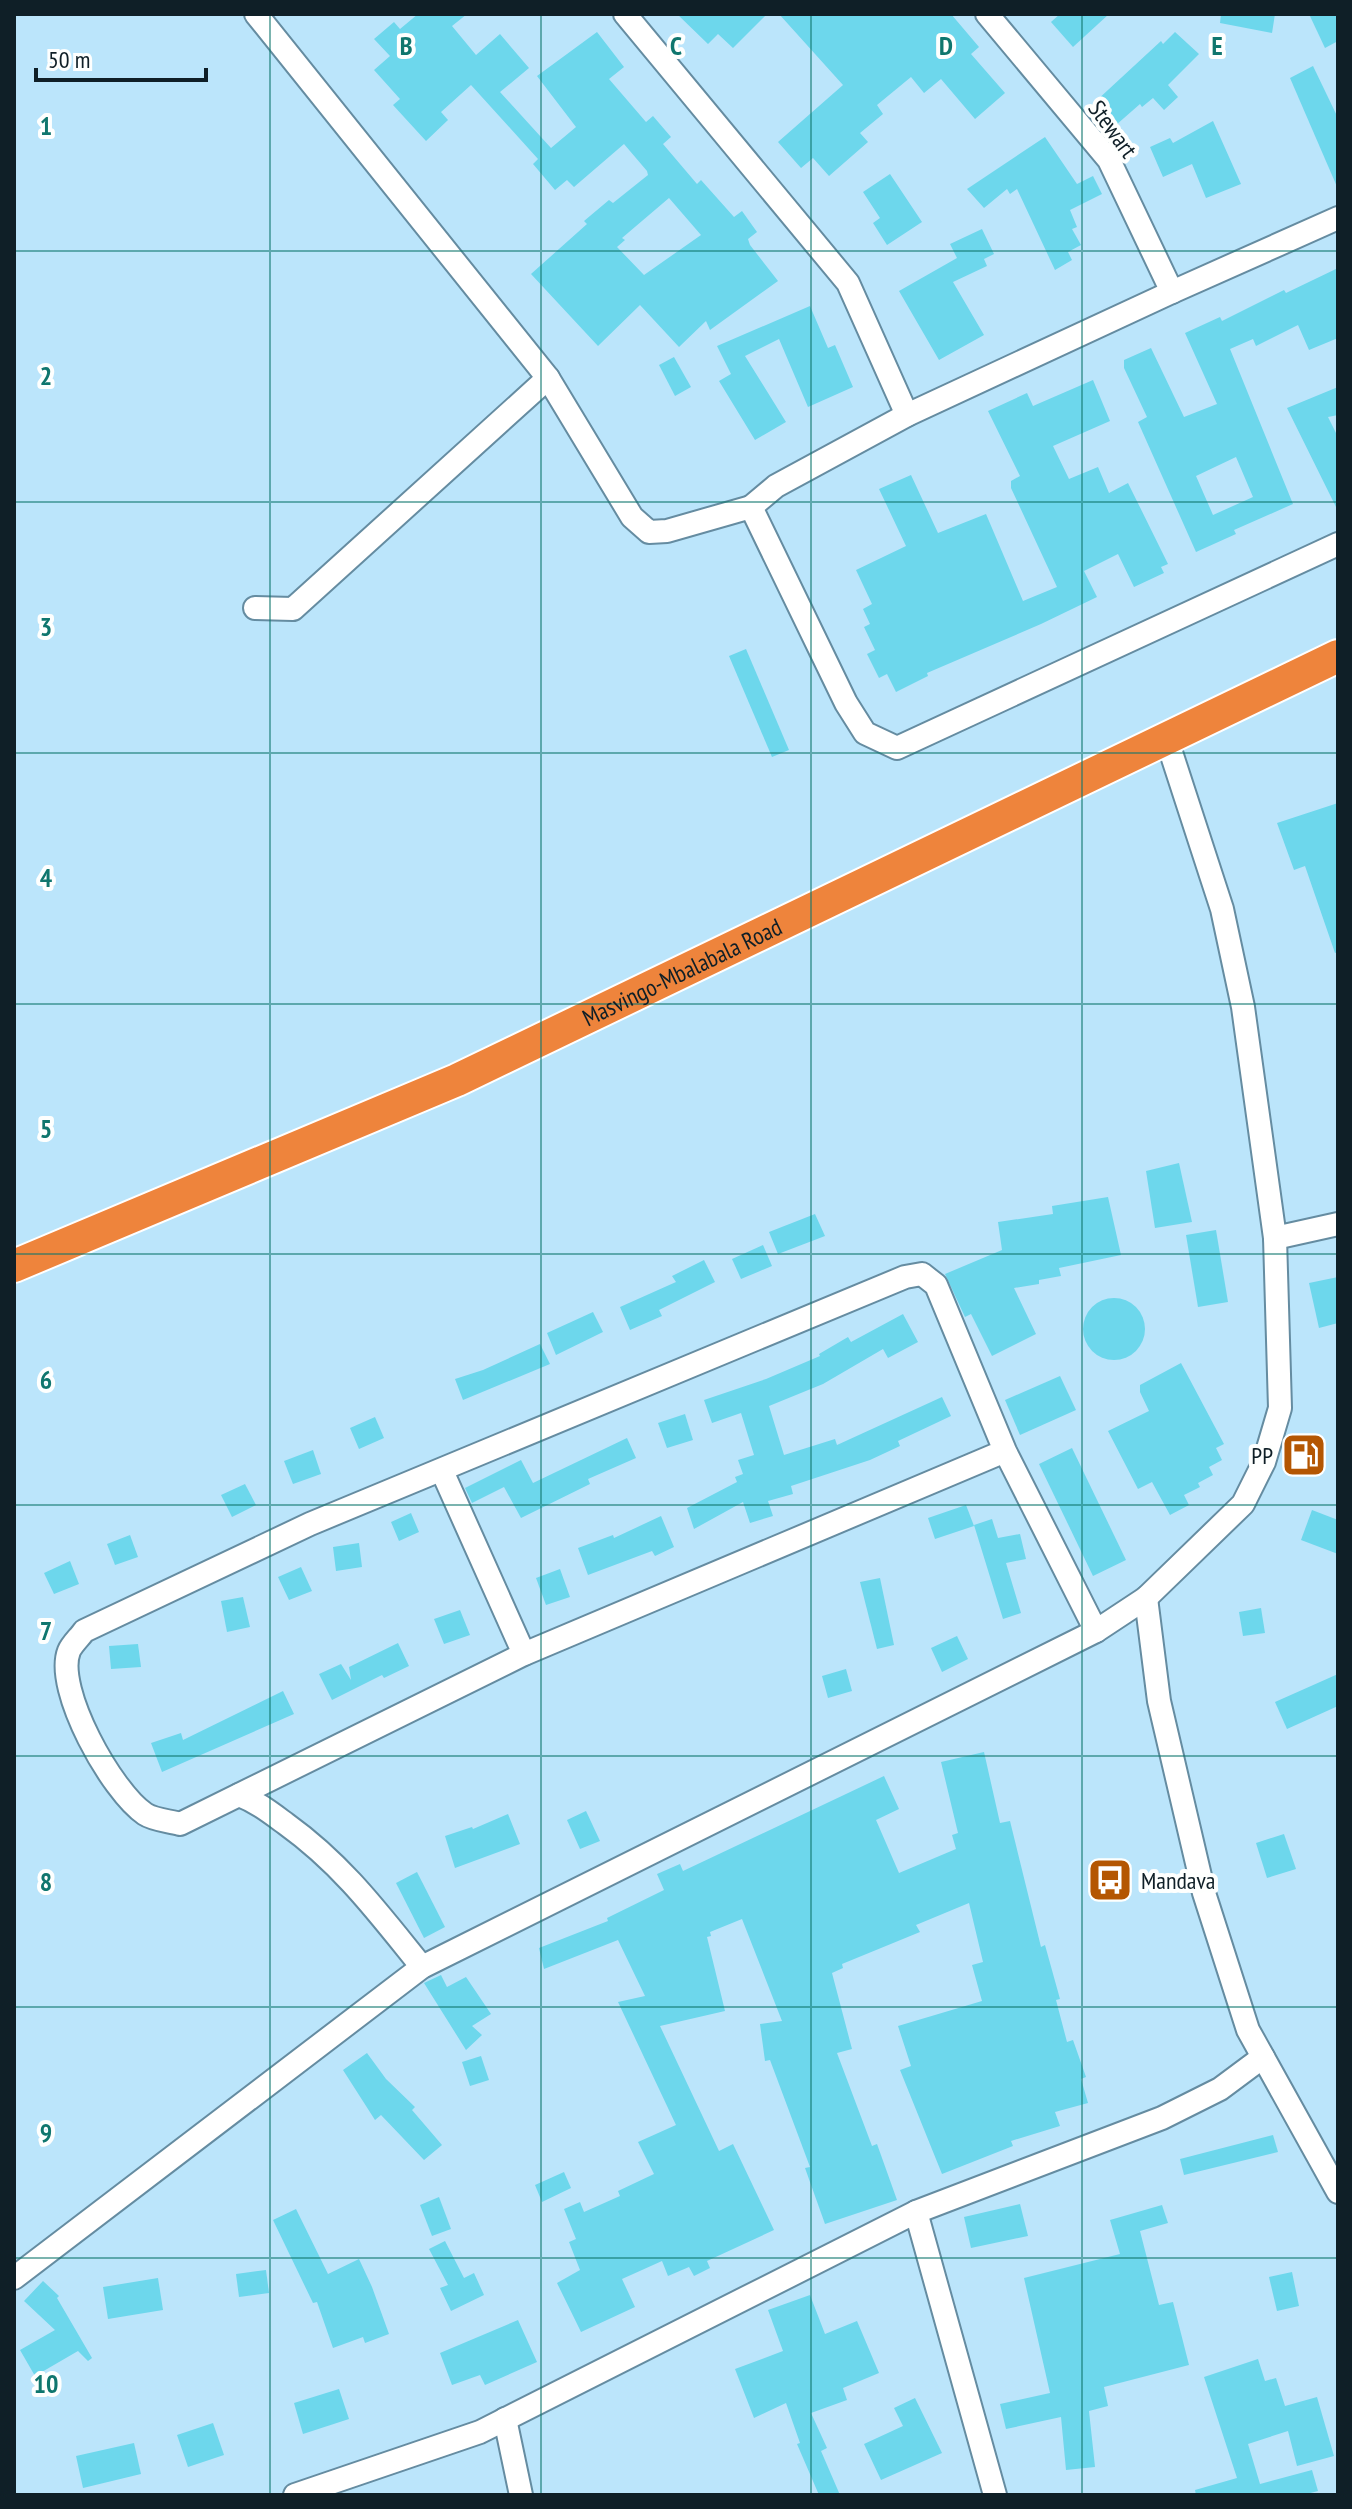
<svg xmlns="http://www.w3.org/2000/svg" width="1352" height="2509" font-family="'PT Sans Narrow',sans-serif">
	<rect width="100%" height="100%" fill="#bbe5fb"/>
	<!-- building -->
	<g fill="#6dd7ec" fill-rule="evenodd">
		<path d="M418,14h49l-15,12 24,29 24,-21 29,34 -29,24 51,56 25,-21 -39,-51 60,-44 27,35 -15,12 37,43 7,-6 18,21 -8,7 34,40 4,-4 33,37 8,-6 15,21 -9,7 2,6 28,36 -68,49 -4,-9 -27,26 -39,-42 -42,41 -67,-72 56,-50 -3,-3 25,-21 4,3 35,-28 -1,-4 -23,-27 -50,43 -7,-7 -12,10 -22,-26 5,-5 -67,-74 -30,27 7,8 -22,21 -33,-36 7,-6 -26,-29 16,-14 -16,-17 20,-17 6,7zM669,198l32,37 -57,40 -27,-28 8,-7 -3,-2z"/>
		<polygon points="677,14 767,14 733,48 718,34 708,44"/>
		<polygon points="779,14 951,14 979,47 971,54 1005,93 975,119 941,79 924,93 911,77 877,105 883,114 860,133 868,142 829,176 813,158 801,168 778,142 843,85"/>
		<polygon points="1060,14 1109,14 1073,47 1051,22"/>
		<polygon points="1221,14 1275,14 1272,33 1220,23"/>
		<polygon points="1309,14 1338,14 1338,41 1325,48"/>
		<polygon points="1175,32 1199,54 1168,85 1178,97 1164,110 1153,98 1142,107 1140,104 1116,125 1095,102 1161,41 1163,44"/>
		<polygon points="1313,66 1338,118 1338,189 1290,78"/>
		<polygon points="1213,121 1241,184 1206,198 1192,164 1163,177 1150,147 1170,138 1173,143"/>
		<polygon points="1045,137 1077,184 1093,176 1102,194 1070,210 1077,227 1072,229 1081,245 1068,252 1072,260 1055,270 1017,189 1010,194 1007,189 984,208 967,189"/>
		<polygon points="890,174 922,222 887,245 873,223 880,218 863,192"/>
		<polygon points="982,229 994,254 984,259 987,266 953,282 984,335 939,360 899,291 957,258 950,244"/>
		<path d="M1338,268v70l-29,12 -11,-25 -42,21 -3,-7 -23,10 63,155 -59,26 2,4 -40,18 -58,-130 9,-5 -23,-49v-8l27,-12 33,69 33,-13 -32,-71 35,-16 2,4 62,-31 2,3zM1236,457l17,40 -40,18 -17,-39z"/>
		<polygon points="810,306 828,348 835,345 853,387 808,407 779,339 745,356 786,422 755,440 719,381 731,374 717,346"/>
		<polygon points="674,357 691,387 675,396 659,365"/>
		<polygon points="1093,380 1110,421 1053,446 1069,479 1098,467 1109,493 1128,483 1168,564 1161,567 1164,573 1134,587 1118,554 1084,571 1097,597 1041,624 927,673 928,676 896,692 887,674 879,678 867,654 875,650 864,627 870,624 863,609 872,604 856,570 906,546 879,489 911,475 938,533 986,514 1023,601 1057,587 1011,488 1011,481 1020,476 988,411 1027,393 1033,406"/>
		<polygon points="1338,387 1338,415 1328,417 1338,437 1338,511 1287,408"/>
		<polygon points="746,649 789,750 772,757 729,656"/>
		<polygon points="1338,803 1338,952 1335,953 1305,866 1294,870 1277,823"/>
		<polygon points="1179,1163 1192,1222 1155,1228 1146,1171"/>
		<polygon points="1108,1197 1121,1255 1059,1268 1061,1276 1039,1280 1039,1284 1014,1288 1036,1334 992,1356 971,1314 965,1317 945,1274 1002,1250 998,1222 1053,1214 1052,1206"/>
		<polygon points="815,1214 825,1236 778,1254 769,1232"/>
		<polygon points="1216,1230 1228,1302 1198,1307 1186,1235"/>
		<polygon points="763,1245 772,1266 741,1279 732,1259"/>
		<polygon points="704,1260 715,1282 659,1310 662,1316 630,1330 620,1307 676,1282 672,1276"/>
		<polygon points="1338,1277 1338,1323 1319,1328 1309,1283"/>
		<circle cx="1114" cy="1329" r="31"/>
		<polygon points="593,1312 603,1332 556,1355 547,1333"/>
		<polygon points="903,1314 918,1342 888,1358 883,1349 823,1384 769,1406 784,1455 835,1439 837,1445 942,1397 951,1416 898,1441 900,1446 870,1460 791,1486 793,1494 768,1501 773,1516 750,1523 743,1502 694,1529 687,1508 737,1482 735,1477 743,1474 738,1460 754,1455 741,1413 712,1423 704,1400 766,1379 820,1356 819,1354 848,1337 851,1342"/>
		<polygon points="540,1344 550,1364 463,1400 455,1379 483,1370"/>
		<polygon points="1181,1363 1224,1444 1216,1448 1222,1460 1209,1467 1213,1475 1198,1483 1200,1487 1184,1495 1189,1505 1170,1515 1152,1482 1138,1489 1108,1431 1149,1411 1140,1392 1140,1385"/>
		<polygon points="1060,1376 1076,1410 1020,1435 1005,1400"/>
		<polygon points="685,1414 693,1440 667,1448 658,1423"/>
		<polygon points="375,1417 384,1438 359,1449 350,1428"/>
		<polygon points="627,1438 636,1458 588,1479 590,1484 521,1518 504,1487 472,1503 465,1488 521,1460 533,1483"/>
		<polygon points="1072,1448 1126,1560 1093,1576 1039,1464"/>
		<polygon points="313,1450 321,1474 293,1484 284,1461"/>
		<polygon points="245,1484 256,1505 232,1517 221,1495"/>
		<polygon points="966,1505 974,1526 935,1539 928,1518"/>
		<polygon points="1312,1510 1338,1520 1338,1554 1301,1540"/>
		<polygon points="411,1513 419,1532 399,1541 391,1522"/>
		<polygon points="661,1516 674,1547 655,1556 652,1551 588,1575 578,1548 613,1535 614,1538"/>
		<polygon points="992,1519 998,1538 1020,1534 1026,1559 1006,1563 1021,1613 1003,1619 974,1525"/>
		<polygon points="130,1535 138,1557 115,1565 107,1544"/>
		<polygon points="359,1543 362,1567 336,1571 333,1547"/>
		<polygon points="70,1561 79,1584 54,1594 44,1573"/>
		<polygon points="301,1567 312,1591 289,1600 278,1577"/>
		<polygon points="560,1569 570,1597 546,1605 536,1578"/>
		<polygon points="880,1578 894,1645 877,1649 860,1582"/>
		<polygon points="243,1597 250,1627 227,1632 221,1601"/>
		<polygon points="1261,1608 1265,1633 1243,1636 1239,1612"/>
		<polygon points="460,1610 470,1635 444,1644 434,1619"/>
		<polygon points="957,1636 968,1659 942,1672 931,1648"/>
		<polygon points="398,1643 409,1666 384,1678 382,1675 332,1700 319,1674 341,1664 351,1680 349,1667"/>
		<polygon points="138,1644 141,1667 111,1669 109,1646"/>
		<polygon points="846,1669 852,1691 828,1698 822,1676"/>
		<polygon points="1338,1674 1338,1706 1287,1729 1275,1702"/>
		<polygon points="283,1691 294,1714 162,1772 151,1743 181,1733 183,1740"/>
		<polygon points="984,1752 1000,1823 1010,1821 1041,1947 1045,1945 1060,1999 1056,2000 1067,2042 1073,2040 1086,2077 1081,2079 1088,2103 1055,2112 1060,2126 1011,2141 1013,2146 942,2174 900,2070 911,2066 898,2026 982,2001 972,1965 983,1962 969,1903 916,1925 920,1932 842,1964 843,1968 832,1973 852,2049 837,2053 872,2146 877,2144 897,2200 825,2224 805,2168 810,2167 770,2060 765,2061 760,2024 782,2021 742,1919 710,1932 711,1936 707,1937 725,2011 660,2026 719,2151 733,2144 774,2230 707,2261 710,2268 694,2276 689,2267 668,2276 662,2261 622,2279 635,2307 581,2332 557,2283 580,2270 569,2242 576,2239 564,2209 580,2202 584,2212 620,2196 618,2191 654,2174 638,2142 676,2125 618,2002 645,1996 618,1940 544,1969 539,1948 608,1921 607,1918 664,1890 657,1874 680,1864 683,1871 884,1776 899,1809 876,1820 899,1873 956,1849 952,1835 958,1833 941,1762"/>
		<polygon points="586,1811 600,1841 580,1849 567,1820"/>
		<polygon points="508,1814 520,1844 455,1868 445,1836 472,1827 473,1829"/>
		<polygon points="1284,1834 1296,1869 1267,1878 1256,1843"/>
		<polygon points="417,1872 445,1927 424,1938 396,1883"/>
		<polygon points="441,1975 447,1987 466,1977 491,2014 472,2026 482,2035 466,2050 424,1983"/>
		<polygon points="367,2053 386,2079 415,2107 412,2110 442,2145 424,2160 381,2115 375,2120 343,2070"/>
		<polygon points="481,2056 489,2080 470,2086 462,2062"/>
		<polygon points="1273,2135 1278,2152 1184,2175 1180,2159"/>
		<polygon points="564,2172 571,2188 542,2202 535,2185"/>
		<polygon points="439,2197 451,2229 432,2236 420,2205"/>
		<polygon points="1020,2204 1028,2236 971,2248 964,2217"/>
		<polygon points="1162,2205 1168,2223 1140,2231 1159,2305 1173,2302 1189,2365 1104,2387 1108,2406 1089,2411 1095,2467 1066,2470 1061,2417 1006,2429 1000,2404 1050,2393 1024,2278 1120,2254 1110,2220"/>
		<polygon points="296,2209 328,2274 359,2259 372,2287 389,2334 365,2343 363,2337 333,2348 317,2302 313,2303 273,2220"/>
		<polygon points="445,2241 464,2278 474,2273 484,2295 451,2311 440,2288 448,2285 429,2249"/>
		<polygon points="266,2270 269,2293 239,2297 236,2274"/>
		<polygon points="1292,2272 1299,2306 1277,2311 1269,2277"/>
		<polygon points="158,2278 163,2310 108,2319 103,2287"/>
		<polygon points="43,2281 59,2296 57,2298 92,2358 88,2361 78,2351 35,2376 20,2350 55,2330 24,2301"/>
		<polygon points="810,2295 825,2334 857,2321 879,2373 843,2388 847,2400 811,2413 827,2448 821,2451 840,2495 819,2495 797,2444 800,2443 786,2403 754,2418 735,2369 783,2351 768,2310"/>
		<polygon points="518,2320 537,2362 485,2385 480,2375 452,2385 440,2353"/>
		<polygon points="1258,2359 1265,2381 1276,2378 1285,2406 1317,2397 1334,2456 1297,2466 1288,2431 1248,2444 1260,2484 1312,2470 1318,2491 1303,2495 1196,2495 1195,2490 1237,2478 1204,2377"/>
		<polygon points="339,2389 349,2419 303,2434 294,2403"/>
		<polygon points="915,2398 942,2453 881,2480 864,2444 903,2426 894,2408"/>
		<polygon points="213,2423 224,2455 188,2467 177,2435"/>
		<polygon points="134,2443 141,2474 83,2488 76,2456"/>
	</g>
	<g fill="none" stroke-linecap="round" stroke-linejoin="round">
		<!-- minor casing -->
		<g stroke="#658ca1" stroke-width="26">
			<g id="minor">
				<polyline points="256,14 548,378 632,517 649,532 667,531 751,507"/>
				<polyline points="625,14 848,283 907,415"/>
				<polyline points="987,14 1109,160 1172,292"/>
				<polyline points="1338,218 1172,292 907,415 776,486 751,507 846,703 865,733 897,748 1338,544"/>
				<polyline points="255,608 293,609 548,378"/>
				<polyline points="1275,1238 1338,1224"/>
				<path d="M1005,1451l-481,203 -344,170c-10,-3 -26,-4 -35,-10 -33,-22 -91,-125 -76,-163 3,-7 11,-14 15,-20l226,-107 595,-247 17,-3 14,11 69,166 91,180"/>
				<polyline points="442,1471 524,1654"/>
				<polyline points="1146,1598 1159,1701 1204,1893 1248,2030 1338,2192"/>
				<path d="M239,1795c18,7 32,18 47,29 57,41 93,90 136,143"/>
				<polyline points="916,2212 995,2495"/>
				<polyline points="14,2278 422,1967 1096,1631 1146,1598 1243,1504 1264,1462 1280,1408 1275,1238 1243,1007 1222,909 1167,740"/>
				<polyline points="505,2419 521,2495"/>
				<polyline points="295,2495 480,2432 916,2212 1162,2118 1220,2089 1263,2057"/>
			</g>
		</g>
		<!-- highway casing -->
		<g stroke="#fff" stroke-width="36">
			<g id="highway">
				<path id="s1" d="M14,1266l443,-186 881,-424"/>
			</g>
		</g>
		<!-- minor -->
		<use href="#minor" stroke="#fff" stroke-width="22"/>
		<!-- highway -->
		<use href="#highway" stroke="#ee843c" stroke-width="32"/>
	</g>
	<!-- grid -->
	<path fill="none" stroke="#0f766e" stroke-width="2" stroke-opacity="0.55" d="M270,14v2481M541,14v2481M811,14v2481M1082,14v2481M14,251h1324M14,502h1324M14,753h1324M14,1004h1324M14,1254h1324M14,1505h1324M14,1756h1324M14,2007h1324M14,2258h1324"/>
	<!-- icons -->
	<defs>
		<g id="fuel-square" transform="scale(2.3)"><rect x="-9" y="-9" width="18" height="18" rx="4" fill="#b45602" stroke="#fefffe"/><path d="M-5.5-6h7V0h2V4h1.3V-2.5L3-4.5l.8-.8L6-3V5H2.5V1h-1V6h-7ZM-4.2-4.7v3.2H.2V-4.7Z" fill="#fff"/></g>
		<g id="bus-square" transform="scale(2.3)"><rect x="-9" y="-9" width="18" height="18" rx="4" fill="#b45602" stroke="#fefffe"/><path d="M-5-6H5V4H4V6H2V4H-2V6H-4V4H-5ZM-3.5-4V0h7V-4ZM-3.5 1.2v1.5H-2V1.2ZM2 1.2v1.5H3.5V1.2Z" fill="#fff"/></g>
	</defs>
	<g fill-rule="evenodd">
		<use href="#fuel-square" x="1304" y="1455"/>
		<use href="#bus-square" x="1110" y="1880"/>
	</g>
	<g text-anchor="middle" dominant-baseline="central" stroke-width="8" stroke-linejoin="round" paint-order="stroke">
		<!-- street labels -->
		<g font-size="24" fill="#0f1f27" stroke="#fefffe">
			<text transform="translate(1113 129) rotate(54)">Stewart</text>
			<text stroke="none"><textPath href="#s1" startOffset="730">Masvingo-Mbalabala Road</textPath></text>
		</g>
		<!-- poi labels -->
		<g font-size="24" fill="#0f1f27" stroke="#fefffe" text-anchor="end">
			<text x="1273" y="1455">PP</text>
			<text x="1141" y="1880" text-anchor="start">Mandava</text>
		</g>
	</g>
	<g font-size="26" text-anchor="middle" font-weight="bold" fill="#0f766e" stroke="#fefffe" stroke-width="8" stroke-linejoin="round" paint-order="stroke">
		<text x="406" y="55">B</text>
		<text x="676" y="55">C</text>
		<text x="946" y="55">D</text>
		<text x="1217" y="55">E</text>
		<text x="46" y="135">1</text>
		<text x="46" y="385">2</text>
		<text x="46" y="636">3</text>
		<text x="46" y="887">4</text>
		<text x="46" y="1138">5</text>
		<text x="46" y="1389">6</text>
		<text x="46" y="1640">7</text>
		<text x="46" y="1891">8</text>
		<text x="46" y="2142">9</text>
		<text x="46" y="2393">10</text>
	</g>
	<!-- border -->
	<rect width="1352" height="2509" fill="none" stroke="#0f1f27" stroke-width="32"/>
	<!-- scale -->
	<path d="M36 68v12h170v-12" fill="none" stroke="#0f1f27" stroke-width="4"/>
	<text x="48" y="68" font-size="24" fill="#0f1f27" stroke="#fefffe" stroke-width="6" paint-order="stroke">50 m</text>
</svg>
